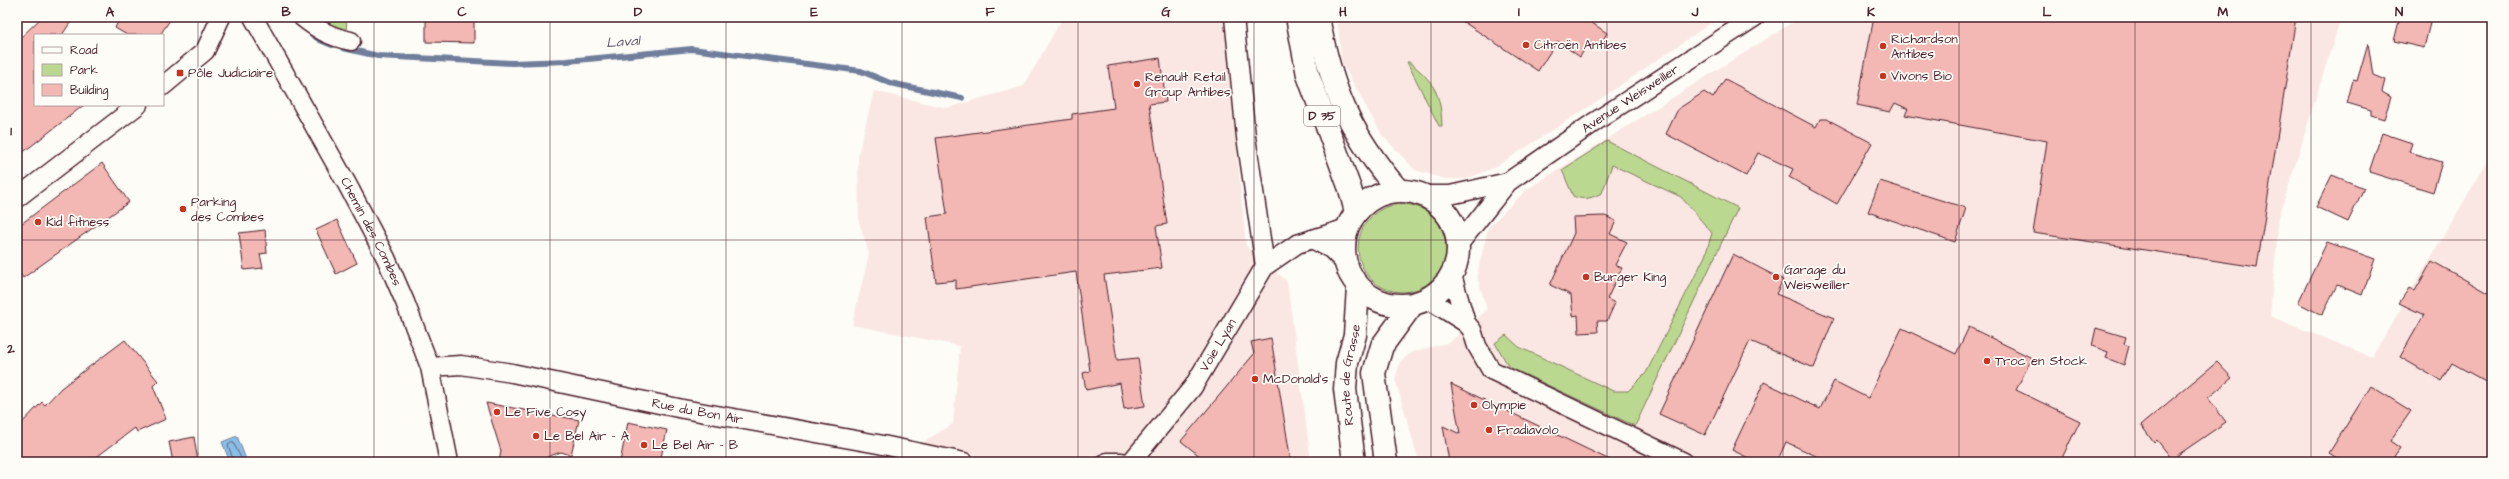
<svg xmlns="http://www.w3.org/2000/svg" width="2509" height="479" font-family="'Architects Daughter',sans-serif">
	<rect width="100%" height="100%" fill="#fdfcf7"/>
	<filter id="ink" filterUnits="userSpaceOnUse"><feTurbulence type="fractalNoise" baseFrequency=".025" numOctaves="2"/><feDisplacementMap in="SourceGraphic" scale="8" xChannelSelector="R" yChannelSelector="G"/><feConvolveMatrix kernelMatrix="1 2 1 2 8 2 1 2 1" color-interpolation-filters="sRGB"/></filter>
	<g filter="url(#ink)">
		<!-- built -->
		<g fill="#fae7e3">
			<polygon points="1063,17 1224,17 1246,246 1287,281 1311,462 912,462 920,444 953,424 960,346 852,325 869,254 859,222 858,155 874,91 947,108 1024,86"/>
			<polygon points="1337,17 1720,17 1590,106 1494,168 1466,179 1445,179 1415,170 1382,135 1342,63"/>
			<polygon points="1801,17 2341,17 2279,217 2270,316 2372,357 2492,154 2492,462 1419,462 1395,379 1400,362 1412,352 1450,342 1487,310 1477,275 1488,228 1526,190"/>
		</g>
		<!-- green -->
		<g fill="#bbd890" stroke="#827c5e">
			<polygon points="315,17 347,17 346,34"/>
			<path d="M1407,62h2c25,19 32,32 33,64h-3z"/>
			<path d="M1607,141l131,67 -103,218 -126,-59 -14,-24 11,-8 13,12 94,44h15l18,-18 59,-117 7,-23 -31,-36 -69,-32 -10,28c-11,5 -17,8 -29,3l-11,-26z"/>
			<circle cx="1402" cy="248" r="44"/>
		</g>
		<!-- water -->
		<polygon fill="#89bee7" stroke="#707e9c" points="237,436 247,462 230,462 222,442"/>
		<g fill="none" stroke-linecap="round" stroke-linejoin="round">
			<!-- shore -->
			<polyline stroke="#635f76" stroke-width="1" points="234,462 228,445 233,442 243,462"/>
			<!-- stream -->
			<g stroke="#707e9c" stroke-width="6">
				<polyline points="312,34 320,40 332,45"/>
				<polyline points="343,48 378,56 512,63 567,61 692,49 861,71 890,83 962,98"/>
			</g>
		</g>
		<!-- building -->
		<g fill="#f3b7b4" stroke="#4a1f2b">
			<polygon points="42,17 74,17 62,35 35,35 35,105 84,105 17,157 17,41"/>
			<polygon points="120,17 172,17 160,35 127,35 115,28"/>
			<polygon points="426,17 474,17 474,43 426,42"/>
			<polygon points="1456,17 1583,17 1607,33 1598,48 1589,42 1580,57 1557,41 1538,71"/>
			<polygon points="1874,17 2296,17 2257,267 2033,233 2047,141 1905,115 1908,109 1895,103 1890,112 1857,105"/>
			<polygon points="2400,17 2431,19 2424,48 2394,41"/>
			<polygon points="2368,43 2373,75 2385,80 2382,92 2391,97 2384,119 2371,115 2371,110 2347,103 2353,80 2357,81"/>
			<polygon points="1160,58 1166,102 1149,104 1167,224 1156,226 1162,268 1104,275 1117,360 1138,358 1145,406 1124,409 1120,383 1086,390 1083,373 1090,371 1076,272 956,289 956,280 936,282 927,217 947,214 936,138 1072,119 1072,114 1114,108 1108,66"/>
			<polygon points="1725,79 1816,127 1820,119 1827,119 1872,143 1837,204 1789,177 1793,169 1758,153 1746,176 1666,134 1678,109 1704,92 1713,98"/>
			<polygon points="2382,133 2412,143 2409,152 2442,162 2433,192 2369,172"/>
			<polygon points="102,163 129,202 23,278 17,270 17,227"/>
			<polygon points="2332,175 2364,188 2348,222 2316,207"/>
			<polygon points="1880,181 1966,208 1955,242 1868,212"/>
			<polygon points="1605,216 1616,221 1610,234 1627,242 1615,265 1622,268 1607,299 1615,303 1607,321 1597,321 1598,332 1579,333 1578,315 1573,316 1571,295 1550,285 1574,233 1573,217"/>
			<polygon points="337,220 357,263 336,274 316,230"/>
			<polygon points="265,230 267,253 260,254 263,268 244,270 239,233"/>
			<polygon points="2327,242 2375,259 2362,295 2337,285 2322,315 2298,303"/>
			<polygon points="1733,254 1783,280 1776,294 1834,318 1814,368 1750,341 1705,435 1659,414"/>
			<polygon points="2432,261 2492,295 2492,385 2452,363 2441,381 2400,357 2424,315 2399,303 2409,288 2415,291"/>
			<polygon points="1969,327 2032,358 2016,390 2080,421 2060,462 1829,462 1786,442 1777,462 1757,462 1732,450 1764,382 1820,409 1834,381 1868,398 1902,328 1956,354"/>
			<polygon points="2096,328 2126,337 2124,344 2129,346 2124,365 2106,358 2108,352 2092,346"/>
			<polygon points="1271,338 1291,462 1207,462 1181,441 1254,354 1251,342"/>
			<polygon points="125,340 158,381 153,386 166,419 137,432 135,428 90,462 17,462 17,428 42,402 45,405 61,388"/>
			<polygon points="2217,362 2232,378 2208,398 2226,422 2172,459 2157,440 2154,443 2141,425"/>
			<polygon points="1451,384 1614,462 1449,462 1443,426 1460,434"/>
			<polygon points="2371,386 2411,411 2390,441 2400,448 2390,462 2343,462 2329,453"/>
			<polygon points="486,403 579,420 571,455 561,452 547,457 546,462 499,462 501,451"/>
			<polygon points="628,422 667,430 660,462 620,462"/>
			<polygon points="194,437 198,462 173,462 169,442"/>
		</g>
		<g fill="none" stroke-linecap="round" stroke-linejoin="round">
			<!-- minor casing -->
			<g stroke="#4a1f2b" stroke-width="21">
				<g id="minor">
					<path id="s1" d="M253,17l94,167 39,74 19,44 25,65 19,95"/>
					<path d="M302,17c16,13 29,20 49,24"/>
					<polyline points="1234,17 1246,137 1265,266"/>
					<polyline points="163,86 205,51 221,17"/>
					<polyline points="1425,195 1450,195 1508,182"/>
					<polyline points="17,198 138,105"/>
					<polyline points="1312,239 1331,249 1345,263"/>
					<path id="s2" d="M1459,244l49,-62 88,-61 159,-104"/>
					<polyline points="1452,275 1466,323"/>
					<polyline points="1428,299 1466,323 1472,330 1477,346 1491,370 1684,462"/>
					<path id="s3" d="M430,367l31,-2 51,8 171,36 195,35 86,18"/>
					<polyline points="1107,462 1122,462"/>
					<path id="s4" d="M1131,462l62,-75 72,-121 32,-22 50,-16"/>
				</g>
			</g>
			<!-- primary casing -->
			<g stroke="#4a1f2b" stroke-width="25">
				<g id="primary">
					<polyline points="1297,17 1308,75 1350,189 1356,212"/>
					<path d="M1318,17c13,72 32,117 80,173"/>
					<circle cx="1401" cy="248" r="57"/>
					<path id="s5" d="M1354,462l-9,-73 2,-26 8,-28 3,-48"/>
					<polyline points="1386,462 1374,373 1382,346 1412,305"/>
				</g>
			</g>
			<!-- minor -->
			<use href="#minor" stroke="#fdfcf7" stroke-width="18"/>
			<!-- primary -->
			<use href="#primary" stroke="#fdfcf7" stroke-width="22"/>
		</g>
	</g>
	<!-- grid -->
	<path fill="none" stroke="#4a1f2b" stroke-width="1" stroke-opacity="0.55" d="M198,17v445M374,17v445M550,17v445M726,17v445M902,17v445M1078,17v445M1254,17v445M1431,17v445M1607,17v445M1783,17v445M1959,17v445M2135,17v445M2311,17v445M17,240h2475"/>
	<!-- markers -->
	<g fill="#c8321e" stroke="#fdfcf7" stroke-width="1.5">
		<circle cx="1526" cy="45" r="4"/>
		<circle cx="1883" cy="46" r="4"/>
		<rect x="176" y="69" width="8" height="8" rx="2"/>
		<circle cx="1883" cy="76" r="4"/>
		<circle cx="1137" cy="84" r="4"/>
		<circle cx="183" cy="209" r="4"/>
		<circle cx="38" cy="222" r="4"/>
		<circle cx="1586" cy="277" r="4"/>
		<circle cx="1776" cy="277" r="4"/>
		<circle cx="1987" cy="361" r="4"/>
		<circle cx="1255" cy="379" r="4"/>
		<circle cx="1474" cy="405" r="4"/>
		<circle cx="497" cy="412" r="4"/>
		<circle cx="1489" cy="430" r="4"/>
		<circle cx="536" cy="436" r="4"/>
		<circle cx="644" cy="445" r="4"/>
	</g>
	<g text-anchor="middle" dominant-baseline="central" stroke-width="3.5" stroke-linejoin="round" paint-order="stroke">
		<!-- shield labels -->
		<rect fill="#fdfcf7" stroke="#806168" stroke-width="1" x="1304" y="106" width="36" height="20" rx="3"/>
		<g font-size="12" font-weight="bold" fill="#4a1f2b">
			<text x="1322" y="116">D 35</text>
		</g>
		<!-- poi labels -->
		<g font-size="13" fill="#4a1f2b" stroke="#fdfcf7" text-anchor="start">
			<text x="1891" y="39">Richardson<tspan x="1891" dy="15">Antibes</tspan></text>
			<text x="1534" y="45">Citroën Antibes</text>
			<text x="188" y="73">Pôle Judiciaire</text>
			<text x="1891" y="76">Vivons Bio</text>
			<text x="1145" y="77">Renault Retail<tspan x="1145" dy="15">Group Antibes</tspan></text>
			<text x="191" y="202">Parking<tspan x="191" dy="15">des Combes</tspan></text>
			<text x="46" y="222">Kid fitness</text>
			<text x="1784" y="270">Garage du<tspan x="1784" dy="15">Weisweiller</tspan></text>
			<text x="1594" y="277">Burger King</text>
			<text x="1995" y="361">Troc en Stock</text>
			<text x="1263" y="379">McDonald's</text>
			<text x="1482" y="405">Olympie</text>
			<text x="505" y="412">Le Five Cosy</text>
			<text x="1497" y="430">Fradiavolo</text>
			<text x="544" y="436">Le Bel Air - A</text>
			<text x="652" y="445">Le Bel Air - B</text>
		</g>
		<!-- street labels -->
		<g font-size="13" fill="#4a1f2b" stroke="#fdfcf7">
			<text stroke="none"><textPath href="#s2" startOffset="227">Avenue Weisweiller</textPath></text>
			<text stroke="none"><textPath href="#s1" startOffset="245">Chemin des Combes</textPath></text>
			<text stroke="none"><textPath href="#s4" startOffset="146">Voie Lyan</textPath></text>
			<text stroke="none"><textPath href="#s5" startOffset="88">Route de Grasse</textPath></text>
			<text stroke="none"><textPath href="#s3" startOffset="272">Rue du Bon Air</textPath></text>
		</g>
		<!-- water labels -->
		<g font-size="14" font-style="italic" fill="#60576d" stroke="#fdfcf7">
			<text transform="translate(623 42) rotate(-4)">Laval</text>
		</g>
	</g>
	<!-- margin -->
	<rect width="2509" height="479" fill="none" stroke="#fdfcf7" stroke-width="44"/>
	<!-- legend -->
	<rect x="34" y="34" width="130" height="72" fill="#fdfcf7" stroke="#b5a4a5"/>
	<rect x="42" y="47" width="20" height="6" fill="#fdfcf7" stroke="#b5a4a5"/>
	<text x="70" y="54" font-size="12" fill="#4a1f2b">Road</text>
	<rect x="42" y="64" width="20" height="12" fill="#bbd890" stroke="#b5a4a5"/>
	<text x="70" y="74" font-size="12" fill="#4a1f2b">Park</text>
	<rect x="42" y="84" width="20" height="12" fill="#f3b7b4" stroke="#b5a4a5"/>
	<text x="70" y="94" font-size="12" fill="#4a1f2b">Building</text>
	<rect x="22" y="22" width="2465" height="435" fill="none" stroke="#4a1f2b" stroke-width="1.5"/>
	<g font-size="13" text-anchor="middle" font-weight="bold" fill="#4a1f2b">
		<text x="110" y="16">A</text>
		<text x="286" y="16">B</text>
		<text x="462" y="16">C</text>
		<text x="638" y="16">D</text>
		<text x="814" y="16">E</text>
		<text x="990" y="16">F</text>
		<text x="1166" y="16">G</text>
		<text x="1343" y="16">H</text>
		<text x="1519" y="16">I</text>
		<text x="1695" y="16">J</text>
		<text x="1871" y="16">K</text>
		<text x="2047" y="16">L</text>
		<text x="2223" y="16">M</text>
		<text x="2399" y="16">N</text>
		<text x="11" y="135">1</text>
		<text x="11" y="353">2</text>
	</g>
</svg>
